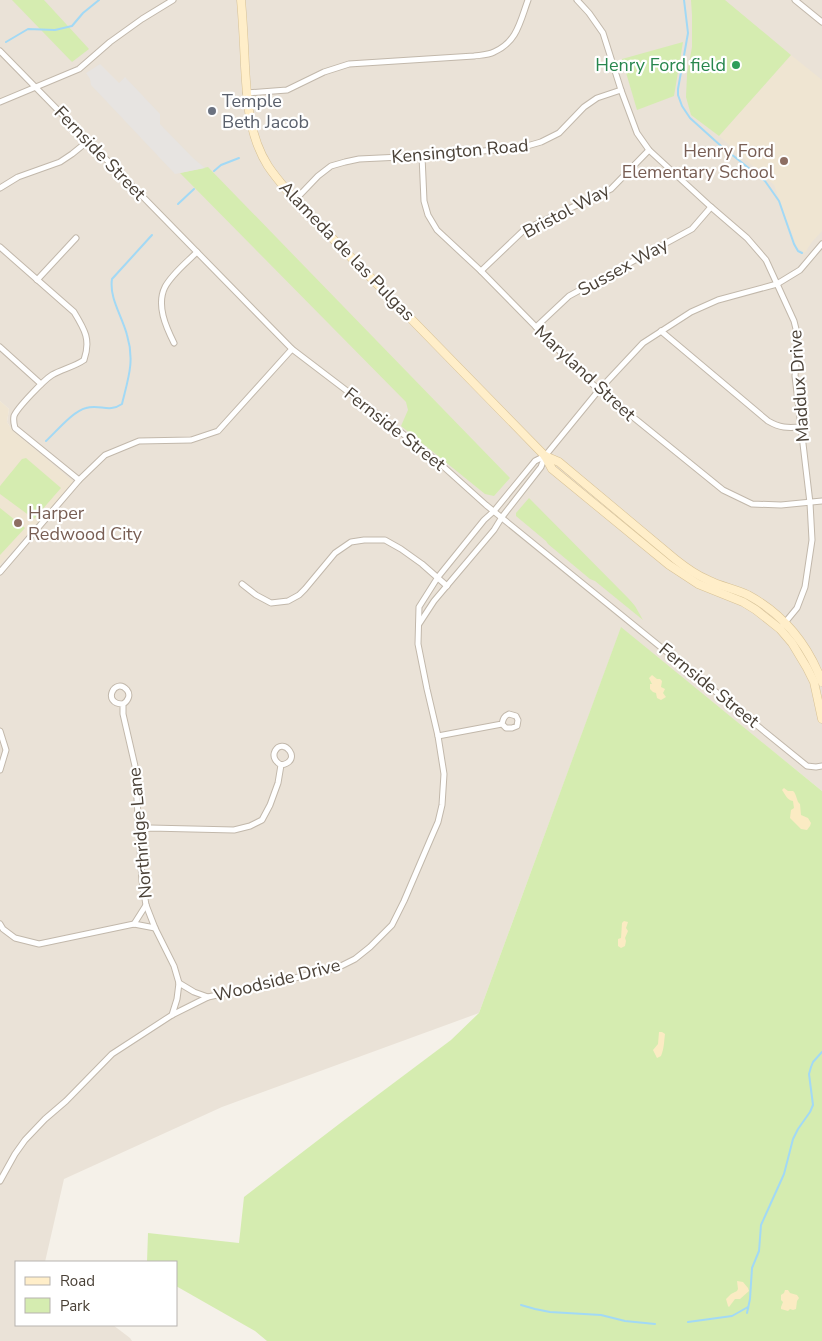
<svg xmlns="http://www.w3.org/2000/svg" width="822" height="1341" font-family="'Nunito Sans',sans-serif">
	<rect width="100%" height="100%" fill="#f5f1e9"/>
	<!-- residential -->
	<polygon fill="#eae2d7" points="0,0 822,0 822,791 621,628 479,1013 222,1107 64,1179 45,1262 16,1262 16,1325 113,1325 130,1338 132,1341 0,1341 0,565 73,482 12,430 7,422 9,409 0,401"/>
	<!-- education -->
	<g fill="#efe5d2">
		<polygon points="791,55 822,80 822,231 811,243 805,253 797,247 774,185 719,136"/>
		<polygon points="0,401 9,409 7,422 12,430 74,482 0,565"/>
	</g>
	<!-- green -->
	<g fill="#d5ecb0">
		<polygon points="12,0 44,0 89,49 72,62"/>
		<polygon points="691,0 725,0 791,55 719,136 691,115 686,97 687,74 692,47 692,15"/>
		<polygon points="683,42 674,96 637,110 622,59"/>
		<polygon points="208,167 510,478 494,496 485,494 401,426 408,410 406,402 180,173"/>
		<polygon points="26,458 61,488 34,519 0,494 0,486 22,459"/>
		<polygon points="529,498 629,599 635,606 643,620 595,581 590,579 548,544 546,541 516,516 516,513"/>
		<polygon points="0,508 25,528 0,555"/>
		<polygon points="621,627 822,791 822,1341 267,1341 255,1331 176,1286 176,1262 147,1262 148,1233 239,1243 244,1197 343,1121 451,1040 479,1013"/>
	</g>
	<!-- sand -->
	<g fill="#fbebc3">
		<polygon points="652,675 657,679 660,679 662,681 661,687 665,689 663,693 666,697 661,700 657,698 656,693 653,692 650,689 650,684 652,684 649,678"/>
		<path d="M784,788l4,3h5c4,3 3,10 7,13l1,11 7,3 3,5 -1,3 -3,4 -6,-1 -11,-11 1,-8 3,-2 -1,-7c-6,-1 -8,-7 -11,-11z"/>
		<polygon points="624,921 628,922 626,928 628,931 625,938 626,941 625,946 621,948 618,946 618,939 621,938 622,923"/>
		<path d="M659,1032h3l3,2c-1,8 -1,15 -4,22l-4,2 -4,-8 5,-6z"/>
		<polygon points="737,1281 743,1282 748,1288 749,1291 740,1299 735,1299 729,1307 728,1306 726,1299 731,1294 737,1291 738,1289"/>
		<polygon points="785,1290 788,1290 790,1293 797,1295 799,1298 797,1301 796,1309 793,1310 790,1309 788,1311 781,1309 781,1307 783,1302 781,1300 781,1295 784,1293"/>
	</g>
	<!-- parking -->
	<polygon fill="#e7e4e1" points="100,64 119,83 125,77 160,114 160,124 193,158 205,168 175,174 91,85 90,79 86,73"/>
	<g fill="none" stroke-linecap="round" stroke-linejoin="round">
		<!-- stream -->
		<g stroke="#a2d9f5" stroke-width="2">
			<polyline points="684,0 688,33 678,89 678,95 682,106 690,118 721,146 765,181 779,201 794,244 798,251 802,253"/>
			<polyline points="6,42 28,29 55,30 72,26 83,13 99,0"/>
			<polyline points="214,171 221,165 239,158"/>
			<polyline points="178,204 194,189"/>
			<path d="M46,441c10,-9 27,-30 40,-33 14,-4 23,5 36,-4 6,-25 13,-43 5,-69 -5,-19 -18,-37 -15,-56l40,-44"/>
			<polyline points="521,1305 535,1309 550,1312 601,1315 625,1321 655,1324"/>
			<polyline points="747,1313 750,1299 752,1268 759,1251 761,1225 784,1174 793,1139 798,1129 810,1112 813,1105 809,1074 811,1067 813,1062 822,1052"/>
			<polyline points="688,1322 732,1316 748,1307"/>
		</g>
		<!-- street casing -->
		<g stroke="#c2b8ab" stroke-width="7">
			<g id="street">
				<polyline points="577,0 589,13 603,33 621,90 637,133 649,150 711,207 747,238 766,260 794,321 798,337 795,376 810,503 812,540 805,587 797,608 783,625"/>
				<polyline points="795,0 822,22"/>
				<polyline points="0,51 292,349 393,426 436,460 486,505 807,766 816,767 822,766"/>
				<path d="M246,93l41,-3 37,-18 25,-8 125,-8c7,-1 14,-1 20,-4 23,-10 26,-30 34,-52"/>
				<polyline points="0,102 79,69 110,42 142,19 173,0"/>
				<polyline points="422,156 424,201 428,215 437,230 481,271 591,383 723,490 752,504 781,505 822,501"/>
				<polyline points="0,188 18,177 60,162 72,154 88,141"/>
				<polyline points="295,200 318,176 331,166 345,162 359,159 422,156 520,148 541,142 559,133 584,107 597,98 621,90"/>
				<path d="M0,247l74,65c11,18 17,28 10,48 -10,7 -22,9 -32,15 -8,5 -35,33 -38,41 -1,5 0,8 1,12l64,52"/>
				<polyline points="481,271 524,230 611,189 649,150"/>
				<polyline points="37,280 76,238"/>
				<polyline points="536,327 569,296 692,229 711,207"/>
				<path d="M661,331l107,90c12,7 19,7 33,6"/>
				<path d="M174,343c-8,-16 -18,-38 -9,-56 7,-13 21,-24 32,-35"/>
				<polyline points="0,347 41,384"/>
				<polyline points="0,572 79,480 105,455 139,441 191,440 218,431 292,349"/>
				<polyline points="242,584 256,595 271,603 288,601 299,595 305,589 335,553 351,542 364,540 385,540 401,549 422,564 447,586"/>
				<polyline points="419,624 434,601 494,530 502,517 541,467 545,456 599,390 643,343 691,312 718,300 777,284 800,270 822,244"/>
				<path d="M123,704c5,-3 8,-9 4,-14 -12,-14 -26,14 -4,14v10l12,52 7,115 4,24 9,23 19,38 5,17 -2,16 -5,16"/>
				<polyline points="0,731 6,750 0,770"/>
				<path d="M438,736l64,-12 4,4h6l5,-2 1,-6 -2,-4 -7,-2c-5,2 -6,5 -7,10"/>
				<path d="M139,829l11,-1 84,2 16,-4 12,-6 8,-15 8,-22 3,-18c23,-4 2,-29 -6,-14 -3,6 1,11 6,14"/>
				<polyline points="0,924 3,929 15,938 39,944 134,924 155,928"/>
				<polyline points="134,924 146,905"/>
				<polyline points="179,983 194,992 208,997"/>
				<polyline points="0,1181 15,1154 25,1140 45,1119 66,1101 112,1054 172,1015 208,997 269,984 337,968 355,959 370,947 392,925 404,901 431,838 438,822 442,805 444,774 438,736 427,689 418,644 419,607 438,577 484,520 494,511 535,461 545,456"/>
			</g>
		</g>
		<!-- secondary casing -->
		<g stroke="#d8c296" stroke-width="9">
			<g id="secondary">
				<path d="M241,0c2,22 3,44 4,66 2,35 4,70 23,100 8,12 18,23 27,34l250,256 7,13 117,96 29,19 45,18 13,8 24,19 12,14 15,25 7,14 8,37"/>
				<path d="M545,456l14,6 116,97c10,8 21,16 33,21 12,6 27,9 40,15 35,19 60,50 74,87"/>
			</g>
		</g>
		<!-- street -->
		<use href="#street" stroke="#fff" stroke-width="5"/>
		<!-- secondary -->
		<use href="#secondary" stroke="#ffeec9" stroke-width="8"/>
	</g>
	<!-- markers -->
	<circle fill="#2e9e5b" stroke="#fff" stroke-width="2" cx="736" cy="65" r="5"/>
	<circle fill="#6b7280" stroke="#fff" stroke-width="2" cx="212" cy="111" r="5"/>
	<g fill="#8d6e63" stroke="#fff" stroke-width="2">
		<circle cx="784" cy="161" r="5"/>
		<circle cx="18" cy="523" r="5"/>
	</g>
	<g text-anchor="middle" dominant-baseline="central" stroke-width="4.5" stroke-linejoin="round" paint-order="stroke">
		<!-- leisure labels -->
		<g font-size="18" fill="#27864d" stroke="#fff" text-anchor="end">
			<text x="726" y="65">Henry Ford field</text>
		</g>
		<!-- worship labels -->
		<g font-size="18" fill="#5b616d" stroke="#fff" text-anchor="start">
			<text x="222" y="101">Temple<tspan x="222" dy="21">Beth Jacob</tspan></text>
		</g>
		<!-- street labels -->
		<g font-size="18" fill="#4a4137" stroke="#fff">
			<text transform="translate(460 151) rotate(-5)">Kensington Road</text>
			<text transform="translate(100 153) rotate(46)">Fernside Street</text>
			<text transform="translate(566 211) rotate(-28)">Bristol Way</text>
			<text transform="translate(347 251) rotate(46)">Alameda de las Pulgas</text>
			<text transform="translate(623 267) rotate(-29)">Sussex Way</text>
			<text transform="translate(585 373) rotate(43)">Maryland Street</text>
			<text transform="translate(799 386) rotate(-94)">Maddux Drive</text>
			<text transform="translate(395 429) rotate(38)">Fernside Street</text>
			<text transform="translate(709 685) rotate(39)">Fernside Street</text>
			<text transform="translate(140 833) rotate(-95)">Northridge Lane</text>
			<text transform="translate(277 980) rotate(-14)">Woodside Drive</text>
		</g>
		<!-- education labels -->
		<g font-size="18" fill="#785e54" stroke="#fff" text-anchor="end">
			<text x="774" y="151">Henry Ford<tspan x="774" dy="21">Elementary School</tspan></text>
			<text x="28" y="513" text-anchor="start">Harper<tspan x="28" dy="21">Redwood City</tspan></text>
		</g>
	</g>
	<!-- legend -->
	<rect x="15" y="1261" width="162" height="65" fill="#ffffff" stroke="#b7b3af"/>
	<rect x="25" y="1277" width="25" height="8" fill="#ffeec9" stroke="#b7b3af"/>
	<text x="60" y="1286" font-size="15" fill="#4a4137">Road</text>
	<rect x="25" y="1298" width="25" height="15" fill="#d5ecb0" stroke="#b7b3af"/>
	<text x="60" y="1311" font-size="15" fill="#4a4137">Park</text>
</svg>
